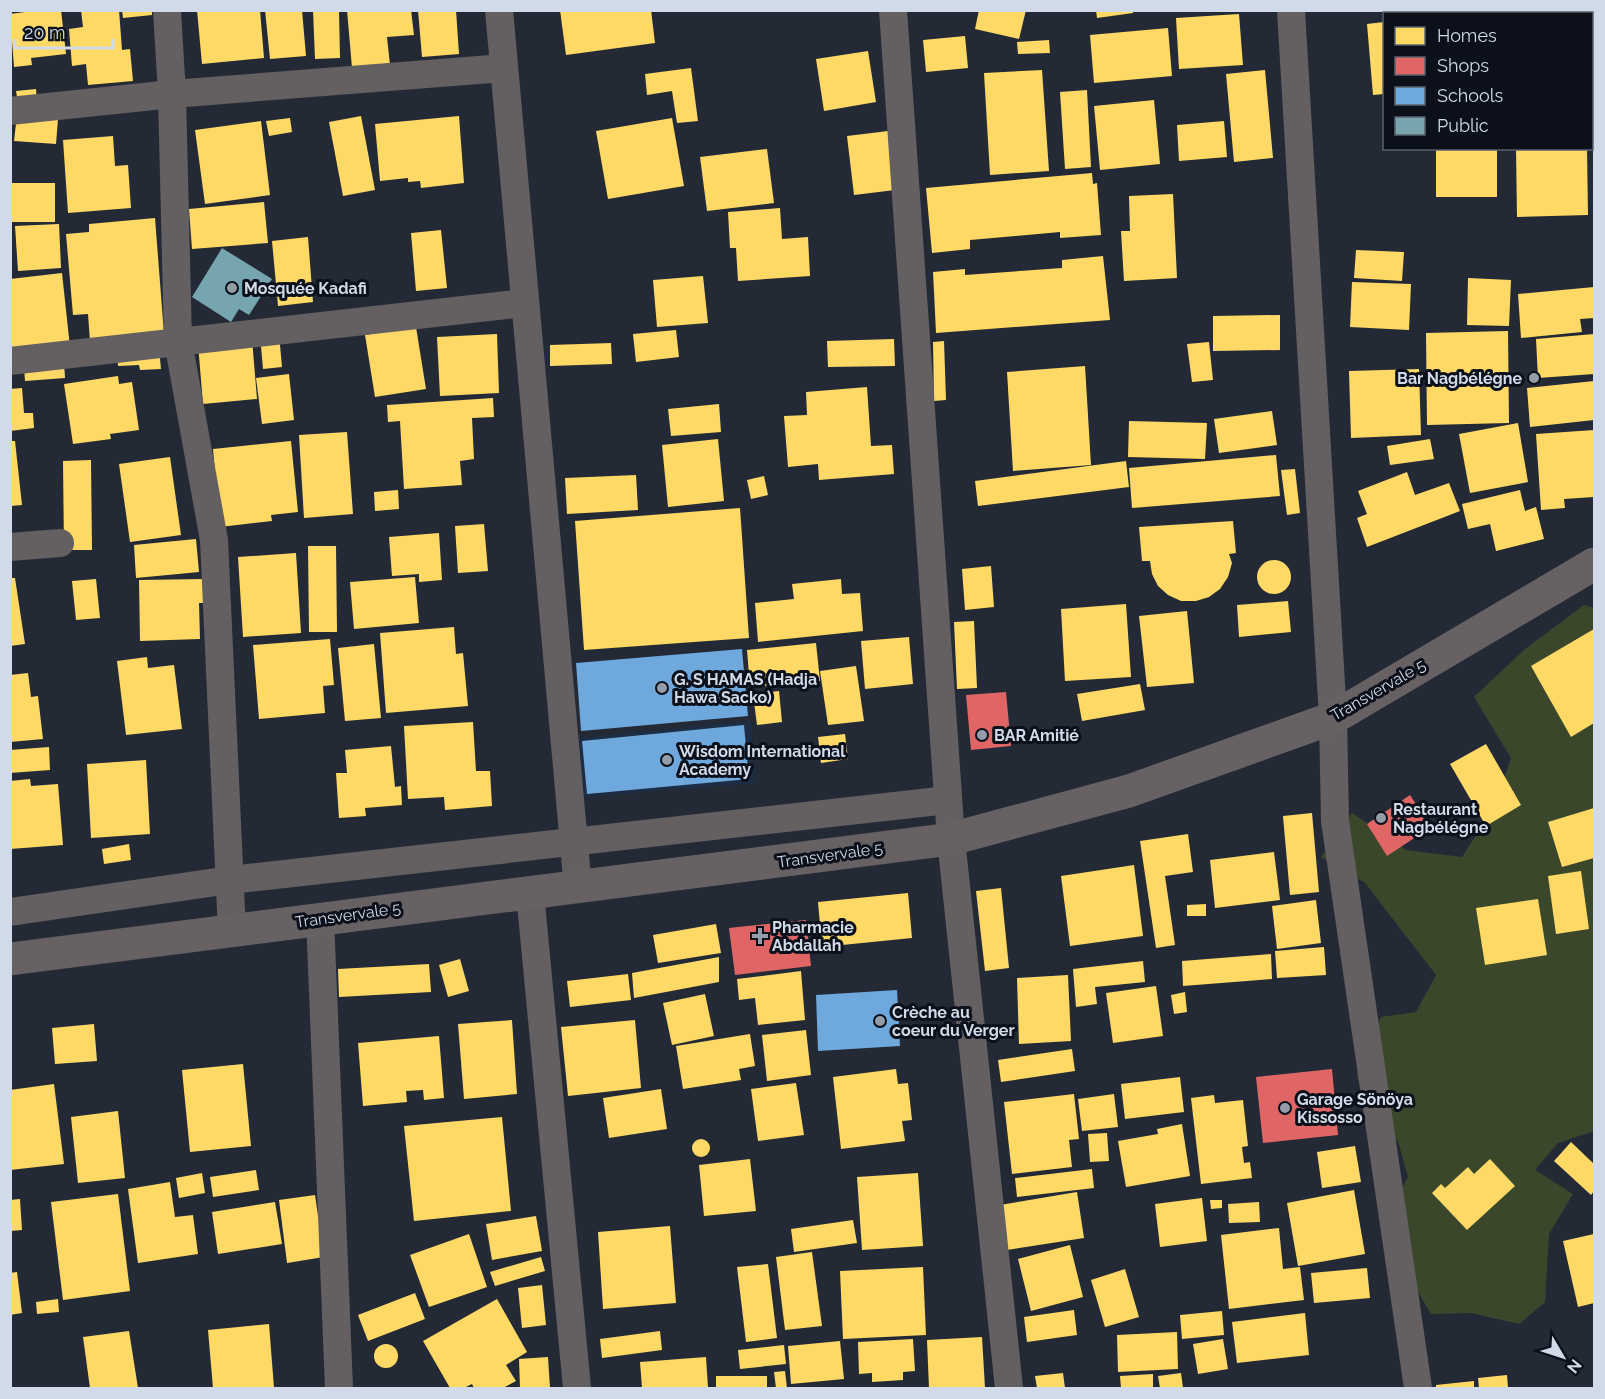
<svg xmlns="http://www.w3.org/2000/svg" width="1605" height="1399" font-family="Raleway,sans-serif">
	<rect width="100%" height="100%" fill="#232a35"/>
	<!-- built -->
	<polygon fill="#1d2d45" points="751,721 755,783 584,797 577,738"/>
	<!-- green -->
	<polygon fill="#3b472b" points="1584,605 1594,608 1594,1131 1558,1143 1535,1170 1573,1194 1549,1234 1545,1302 1519,1324 1472,1313 1431,1314 1381,1228 1408,1177 1398,1141 1367,1117 1357,1075 1381,1017 1416,1012 1436,975 1365,883 1321,857 1352,813 1406,850 1462,857 1495,806 1511,758 1474,697 1525,649"/>
	<!-- homes -->
	<g fill="#ffd966">
		<polygon points="40,10 61,10 66,54 31,58 32,65 14,67 10,14"/>
		<polygon points="81,10 119,10 122,50 130,49 133,81 88,85 86,64 72,66 69,29 83,27"/>
		<polygon points="122,10 152,10 152,15 123,18"/>
		<polygon points="197,10 260,10 264,58 202,64"/>
		<polygon points="265,10 302,10 306,56 270,59"/>
		<polygon points="313,10 339,10 340,58 315,59"/>
		<polygon points="347,10 411,10 414,35 387,37 390,65 352,68"/>
		<polygon points="418,10 456,10 459,54 422,57"/>
		<polygon points="560,10 651,10 655,43 566,55"/>
		<polygon points="979,10 1026,10 1019,39 975,29"/>
		<polygon points="1096,10 1133,10 1133,13 1097,18"/>
		<polygon points="1414,10 1486,10 1486,14 1415,14"/>
		<polygon points="1509,10 1571,10 1571,14 1510,14"/>
		<polygon points="1239,14 1243,65 1179,69 1176,18"/>
		<polygon points="1384,22 1384,94 1373,95 1367,24"/>
		<polygon points="1168,28 1172,76 1094,83 1090,35"/>
		<polygon points="965,36 968,68 926,72 923,40"/>
		<polygon points="1049,40 1050,53 1018,54 1017,42"/>
		<polygon points="868,51 876,102 824,111 816,59"/>
		<polygon points="691,68 698,121 677,123 672,91 647,95 645,74"/>
		<polygon points="1042,70 1049,171 990,175 984,73"/>
		<polygon points="1265,70 1273,158 1234,162 1226,74"/>
		<polygon points="36,89 37,101 18,103 16,91"/>
		<polygon points="1087,90 1091,167 1065,169 1060,92"/>
		<polygon points="1154,100 1160,164 1100,170 1094,106"/>
		<polygon points="17,115 58,119 56,144 14,141"/>
		<polygon points="361,116 375,190 343,196 329,122"/>
		<polygon points="459,116 464,183 421,188 420,181 408,182 408,178 380,181 375,124"/>
		<polygon points="290,118 292,132 269,136 266,121"/>
		<polygon points="672,118 684,186 608,199 596,131"/>
		<polygon points="261,121 270,195 205,204 195,130"/>
		<polygon points="1224,121 1227,157 1179,161 1177,125"/>
		<polygon points="888,131 895,190 854,195 847,136"/>
		<polygon points="113,136 115,166 128,165 131,208 68,213 63,140"/>
		<polygon points="1497,148 1497,197 1436,197 1436,149"/>
		<polygon points="1516,148 1587,148 1588,215 1517,217"/>
		<polygon points="767,149 774,203 707,211 700,157"/>
		<polygon points="1092,173 1093,184 1097,183 1101,235 1060,238 1060,232 970,240 970,249 932,253 926,188"/>
		<rect x="10" y="183" width="45" height="39"/>
		<polygon points="1173,194 1177,278 1124,281 1121,231 1130,231 1129,196"/>
		<polygon points="264,202 268,243 192,249 189,209"/>
		<polygon points="780,208 782,239 808,237 810,276 738,281 736,248 730,248 728,212"/>
		<polygon points="155,218 164,334 90,341 88,314 73,315 66,234 89,232 89,224"/>
		<polygon points="59,224 61,268 18,271 15,226"/>
		<polygon points="441,230 447,288 416,291 411,233"/>
		<polygon points="308,237 313,302 278,306 272,241"/>
		<polygon points="1356,250 1404,252 1402,281 1354,278"/>
		<polygon points="1103,256 1110,320 936,333 933,272 965,269 965,275 1062,268 1062,260"/>
		<polygon points="62,273 70,347 10,354 10,279"/>
		<polygon points="703,276 708,323 657,327 653,280"/>
		<polygon points="1468,278 1511,280 1509,326 1467,325"/>
		<polygon points="1352,282 1411,284 1409,330 1350,327"/>
		<polygon points="1594,287 1594,318 1580,319 1582,332 1521,338 1518,294"/>
		<polygon points="1280,315 1280,350 1213,351 1213,316"/>
		<polygon points="416,327 426,389 375,397 365,335"/>
		<polygon points="676,330 679,357 636,362 633,334"/>
		<polygon points="1508,331 1509,423 1427,425 1426,333"/>
		<polygon points="279,334 282,367 263,369 260,335"/>
		<polygon points="497,334 499,393 440,396 437,337"/>
		<polygon points="1594,334 1594,374 1538,378 1536,339"/>
		<polygon points="252,339 257,399 203,404 198,344"/>
		<polygon points="894,339 895,366 828,367 827,341"/>
		<polygon points="944,341 946,400 934,401 933,342"/>
		<polygon points="1209,342 1213,380 1192,382 1187,344"/>
		<polygon points="611,343 612,364 550,366 550,345"/>
		<polygon points="159,349 161,369 140,370 139,365 118,366 117,352"/>
		<polygon points="64,363 65,378 25,381 24,367"/>
		<polygon points="1085,366 1091,465 1013,471 1007,372"/>
		<polygon points="1419,369 1421,435 1351,438 1349,371"/>
		<polygon points="289,374 294,420 262,424 256,378"/>
		<polygon points="118,376 119,384 132,382 139,430 110,434 111,439 73,444 64,384"/>
		<polygon points="1594,381 1594,420 1530,427 1527,388"/>
		<polygon points="867,387 871,446 892,445 894,474 819,480 818,464 788,467 784,416 807,415 806,392"/>
		<polygon points="22,388 24,413 33,413 34,428 10,431 10,389"/>
		<polygon points="493,398 494,417 472,418 474,459 460,461 462,485 404,489 400,421 388,422 387,405"/>
		<polygon points="719,404 721,432 671,436 668,409"/>
		<polygon points="1272,411 1277,445 1219,453 1214,419"/>
		<polygon points="1129,421 1207,423 1205,459 1128,457"/>
		<polygon points="1518,423 1528,482 1470,493 1459,434"/>
		<polygon points="1594,430 1594,497 1564,499 1565,508 1541,510 1536,434"/>
		<polygon points="347,432 353,514 304,518 299,435"/>
		<polygon points="718,439 724,501 668,507 662,445"/>
		<polygon points="1430,439 1434,459 1390,465 1387,446"/>
		<polygon points="10,441 15,441 22,505 10,506"/>
		<polygon points="291,441 298,512 271,515 272,521 220,527 213,449"/>
		<polygon points="1276,455 1280,496 1132,508 1129,468"/>
		<polygon points="170,457 181,535 130,542 119,464"/>
		<polygon points="91,460 92,550 64,550 63,461"/>
		<polygon points="1126,461 1129,487 978,506 975,481"/>
		<polygon points="1295,469 1300,513 1287,515 1281,470"/>
		<polygon points="1407,472 1415,495 1449,483 1460,511 1367,547 1357,518 1367,514 1358,491"/>
		<polygon points="636,475 638,510 567,514 565,478"/>
		<polygon points="764,476 768,495 751,499 747,480"/>
		<polygon points="398,490 399,509 375,511 374,492"/>
		<polygon points="1520,490 1525,511 1536,507 1544,539 1496,551 1490,524 1468,529 1462,504"/>
		<polygon points="740,508 749,638 584,650 575,521"/>
		<polygon points="1233,521 1236,553 1229,554 1232,563 1228,577 1220,589 1209,597 1196,601 1181,601 1168,595 1158,586 1152,574 1150,561 1142,561 1139,527"/>
		<polygon points="484,524 488,571 458,573 455,526"/>
		<polygon points="439,533 442,580 419,582 419,574 392,576 389,537"/>
		<polygon points="196,539 199,572 136,578 134,545"/>
		<polygon points="308,546 336,546 337,632 309,632"/>
		<polygon points="296,553 301,633 243,637 238,557"/>
		<circle cx="1274" cy="577" r="17"/>
		<polygon points="991,566 994,607 965,610 962,569"/>
		<polygon points="415,577 419,623 354,629 350,582"/>
		<polygon points="10,578 15,578 25,644 10,646"/>
		<polygon points="96,579 100,618 76,620 72,581"/>
		<polygon points="204,579 204,603 199,603 200,639 140,641 139,580"/>
		<polygon points="841,579 842,594 860,593 863,631 758,642 755,603 794,599 792,584"/>
		<polygon points="1288,601 1291,632 1239,637 1237,605"/>
		<polygon points="1126,604 1131,677 1065,681 1061,609"/>
		<polygon points="1187,611 1194,683 1147,687 1139,616"/>
		<polygon points="974,621 977,688 957,689 954,622"/>
		<polygon points="454,627 456,654 463,653 468,706 386,713 380,633"/>
		<polygon points="1594,629 1594,723 1571,737 1531,666"/>
		<polygon points="909,637 913,684 865,689 861,641"/>
		<polygon points="330,639 334,685 323,686 325,713 259,719 253,645"/>
		<polygon points="816,643 820,681 750,687 747,650"/>
		<polygon points="374,644 381,718 345,721 338,648"/>
		<polygon points="147,657 148,668 174,665 182,729 126,735 117,661"/>
		<polygon points="856,666 864,721 828,725 820,671"/>
		<polygon points="28,673 31,697 38,696 43,739 10,742 10,675"/>
		<polygon points="1140,684 1145,710 1082,721 1077,694"/>
		<polygon points="779,691 782,722 757,725 753,694"/>
		<polygon points="473,722 476,771 490,771 492,806 445,810 444,797 408,799 404,726"/>
		<polygon points="845,734 848,759 821,763 818,737"/>
		<polygon points="1486,744 1521,805 1486,826 1450,764"/>
		<polygon points="391,746 395,787 401,786 402,805 365,808 366,816 339,818 336,773 347,773 345,750"/>
		<polygon points="49,747 50,770 10,773 10,750"/>
		<polygon points="146,760 150,834 91,838 87,764"/>
		<polygon points="30,779 31,786 58,784 63,845 10,849 10,781"/>
		<polygon points="1594,808 1594,858 1562,867 1548,822"/>
		<polygon points="1312,813 1319,892 1290,895 1283,816"/>
		<polygon points="1188,834 1193,872 1165,876 1175,945 1156,948 1140,841"/>
		<polygon points="129,844 131,860 104,864 102,849"/>
		<polygon points="1274,852 1280,900 1215,908 1210,860"/>
		<polygon points="1134,865 1143,936 1070,946 1061,876"/>
		<polygon points="1581,871 1589,929 1556,934 1548,876"/>
		<polygon points="1001,888 1009,968 985,971 976,891"/>
		<polygon points="908,893 912,938 822,947 818,902"/>
		<polygon points="1538,899 1547,955 1485,965 1476,908"/>
		<polygon points="1316,900 1321,943 1277,949 1272,906"/>
		<polygon points="1206,904 1206,916 1187,916 1187,905"/>
		<polygon points="716,924 721,953 658,963 653,935"/>
		<polygon points="1324,947 1326,975 1277,978 1275,951"/>
		<polygon points="1271,954 1272,979 1183,986 1182,961"/>
		<polygon points="719,957 719,982 634,998 632,973"/>
		<polygon points="460,959 469,991 448,997 439,965"/>
		<polygon points="1143,961 1145,982 1095,987 1097,1004 1076,1007 1073,969"/>
		<polygon points="429,964 431,992 339,997 338,969"/>
		<polygon points="801,971 805,1020 758,1025 755,998 739,1000 737,979"/>
		<polygon points="628,974 631,1000 570,1007 567,981"/>
		<polygon points="1068,975 1071,1041 1019,1044 1017,978"/>
		<polygon points="1156,986 1163,1036 1113,1043 1106,993"/>
		<polygon points="1185,992 1187,1012 1174,1014 1171,995"/>
		<polygon points="705,994 714,1036 672,1045 663,1003"/>
		<polygon points="512,1020 517,1094 464,1099 458,1024"/>
		<polygon points="635,1020 641,1088 568,1096 561,1027"/>
		<polygon points="94,1024 97,1061 55,1064 52,1028"/>
		<polygon points="806,1030 811,1075 767,1081 762,1035"/>
		<polygon points="750,1034 755,1066 739,1069 741,1080 683,1089 676,1046"/>
		<polygon points="439,1036 444,1098 424,1100 423,1090 406,1091 407,1102 363,1106 358,1043"/>
		<polygon points="1072,1049 1075,1071 1001,1082 998,1060"/>
		<polygon points="243,1064 251,1146 190,1152 182,1070"/>
		<polygon points="896,1069 898,1084 908,1083 912,1120 902,1121 905,1141 841,1149 833,1077"/>
		<polygon points="1180,1077 1184,1112 1125,1119 1121,1084"/>
		<polygon points="796,1083 804,1135 758,1141 751,1089"/>
		<polygon points="54,1084 64,1164 10,1170 10,1090"/>
		<polygon points="661,1089 667,1129 609,1138 603,1098"/>
		<polygon points="1074,1094 1079,1139 1069,1140 1072,1167 1012,1174 1004,1102"/>
		<polygon points="1114,1094 1118,1127 1082,1131 1078,1099"/>
		<polygon points="1214,1095 1215,1103 1243,1100 1248,1146 1242,1147 1244,1163 1250,1162 1252,1178 1201,1184 1191,1098"/>
		<polygon points="118,1111 125,1178 78,1183 71,1117"/>
		<polygon points="502,1117 511,1211 414,1221 404,1126"/>
		<polygon points="1182,1124 1190,1176 1126,1187 1118,1141 1158,1134 1157,1129"/>
		<polygon points="1107,1133 1109,1161 1090,1162 1088,1134"/>
		<circle cx="701" cy="1148" r="9"/>
		<polygon points="1571,1142 1594,1164 1594,1191 1591,1195 1554,1161"/>
		<polygon points="1355,1146 1361,1182 1322,1188 1317,1152"/>
		<polygon points="750,1159 756,1211 704,1216 699,1165"/>
		<polygon points="1490,1159 1515,1186 1467,1230 1432,1193 1441,1184 1445,1188 1468,1167 1474,1174"/>
		<polygon points="1092,1169 1094,1188 1017,1197 1015,1178"/>
		<polygon points="256,1170 259,1190 213,1197 210,1177"/>
		<polygon points="202,1173 205,1193 179,1198 176,1178"/>
		<polygon points="918,1173 923,1246 862,1250 857,1177"/>
		<polygon points="170,1182 175,1217 193,1215 198,1254 138,1263 128,1189"/>
		<polygon points="1354,1190 1365,1254 1298,1266 1287,1203"/>
		<polygon points="1077,1192 1084,1238 1007,1250 1000,1205"/>
		<polygon points="118,1194 130,1291 63,1300 51,1202"/>
		<polygon points="315,1195 324,1257 287,1263 279,1200"/>
		<polygon points="1202,1198 1207,1241 1160,1247 1155,1204"/>
		<polygon points="20,1199 22,1230 10,1231 10,1200"/>
		<polygon points="1210,1200 1222,1200 1222,1208 1211,1209"/>
		<polygon points="275,1202 282,1244 218,1254 212,1212"/>
		<polygon points="1259,1202 1260,1222 1229,1223 1228,1204"/>
		<polygon points="536,1216 542,1251 492,1260 486,1224"/>
		<polygon points="853,1220 857,1243 794,1252 791,1229"/>
		<polygon points="670,1226 676,1303 603,1309 598,1232"/>
		<polygon points="1279,1228 1283,1269 1300,1267 1304,1300 1229,1309 1221,1235"/>
		<polygon points="469,1234 487,1287 429,1307 410,1255"/>
		<polygon points="1594,1234 1594,1303 1578,1307 1563,1241"/>
		<polygon points="1070,1245 1083,1297 1031,1311 1018,1259"/>
		<polygon points="812,1252 822,1326 785,1330 776,1257"/>
		<polygon points="541,1257 545,1271 495,1286 490,1272"/>
		<polygon points="768,1264 777,1338 746,1342 737,1267"/>
		<polygon points="923,1267 926,1335 843,1339 840,1271"/>
		<polygon points="1367,1268 1370,1298 1314,1303 1311,1273"/>
		<polygon points="1125,1269 1139,1317 1105,1327 1091,1280"/>
		<polygon points="17,1272 22,1313 10,1315 10,1273"/>
		<polygon points="542,1285 546,1325 522,1328 518,1288"/>
		<polygon points="415,1293 425,1319 368,1341 358,1315"/>
		<polygon points="58,1299 59,1312 37,1314 36,1302"/>
		<polygon points="497,1299 527,1352 506,1365 516,1381 503,1388 474,1388 472,1384 464,1388 450,1388 423,1341"/>
		<polygon points="1074,1310 1077,1335 1027,1342 1024,1317"/>
		<polygon points="1222,1311 1224,1335 1182,1339 1180,1315"/>
		<polygon points="1305,1313 1309,1355 1237,1363 1232,1322"/>
		<polygon points="269,1324 274,1388 213,1388 208,1330"/>
		<polygon points="129,1331 138,1388 90,1388 83,1337"/>
		<polygon points="660,1331 662,1350 602,1358 600,1339"/>
		<polygon points="1177,1332 1178,1369 1118,1372 1117,1335"/>
		<polygon points="982,1337 985,1388 929,1388 927,1340"/>
		<polygon points="913,1339 915,1371 903,1372 903,1380 872,1382 872,1373 859,1374 858,1342"/>
		<polygon points="1223,1339 1228,1369 1198,1374 1193,1344"/>
		<polygon points="840,1341 844,1379 791,1384 788,1346"/>
		<circle cx="386" cy="1356" r="12"/>
		<polygon points="784,1345 786,1364 740,1369 738,1350"/>
		<polygon points="548,1357 550,1388 520,1388 519,1359"/>
		<polygon points="706,1357 708,1388 642,1388 640,1362"/>
		<polygon points="785,1371 787,1388 776,1388 774,1372"/>
		<polygon points="1063,1373 1065,1388 1037,1388 1035,1376"/>
		<polygon points="1181,1373 1183,1388 1160,1388 1158,1376"/>
		<polygon points="1153,1374 1153,1388 1121,1388 1120,1376"/>
		<polygon points="1507,1375 1508,1388 1479,1388 1478,1378"/>
		<rect x="716" y="1376" width="51" height="12"/>
		<polygon points="1474,1381 1474,1388 1436,1388 1436,1385"/>
	</g>
	<!-- shops -->
	<g fill="#e06666">
		<polygon points="1006,692 1011,746 971,750 966,695"/>
		<polygon points="1410,795 1431,827 1387,856 1367,824"/>
		<polygon points="806,920 811,966 735,975 729,928"/>
		<polygon points="1332,1069 1338,1135 1263,1143 1256,1077"/>
	</g>
	<!-- schools -->
	<g fill="#6fa8dc">
		<polygon points="742,649 748,716 581,731 576,663"/>
		<polygon points="744,725 749,779 587,794 582,741"/>
		<polygon points="897,990 900,1046 818,1051 816,995"/>
	</g>
	<!-- public -->
	<polygon fill="#76a5af" points="222,248 272,279 249,315 239,309 231,322 192,297"/>
	<g fill="none" stroke-linecap="round" stroke-linejoin="round">
		<!-- street -->
		<g stroke="#645f60" stroke-width="28">
			<polyline points="167,10 172,94 178,341 214,540 232,932"/>
			<polyline points="499,10 578,889"/>
			<polyline points="893,10 951,839 1009,1388"/>
			<polyline points="1291,10 1333,718 1335,821 1418,1388"/>
			<polyline points="10,111 172,94 504,68"/>
			<polyline points="10,361 524,303"/>
			<polyline points="10,547 60,543"/>
			<polyline points="530,893 577,1388"/>
			<polyline points="10,912 230,880 948,800"/>
			<polyline points="320,918 339,1388"/>
		</g>
		<!-- secondary -->
		<polyline stroke="#676164" stroke-width="33" points="10,959 951,839 1129,791 1333,718 1594,564"/>
	</g>
	<!-- markers -->
	<g fill="#949ca9" stroke="#0b101a" stroke-width="2">
		<circle cx="232" cy="288" r="6"/>
		<circle cx="1534" cy="378" r="6"/>
		<circle cx="662" cy="688" r="6"/>
		<circle cx="982" cy="735" r="6"/>
		<circle cx="667" cy="760" r="6"/>
		<circle cx="1381" cy="818" r="6"/>
		<path d="M757 927h6v6h6v6h-6v6h-6v-6h-6v-6h6z"/>
		<circle cx="880" cy="1021" r="6"/>
		<circle cx="1285" cy="1108" r="6"/>
	</g>
	<g text-anchor="middle" dominant-baseline="central" stroke-width="6" stroke-linejoin="round" paint-order="stroke">
		<!-- poi labels -->
		<g font-size="16" font-weight="bold" fill="#d1dae8" stroke="#0b101a" text-anchor="start">
			<text x="244" y="288">Mosquée Kadafi</text>
			<text x="1522" y="378" text-anchor="end">Bar Nagbélégne</text>
			<text x="674" y="679">G. S HAMAS (Hadja<tspan x="674" dy="18">Hawa Sacko)</tspan></text>
			<text x="994" y="735">BAR Amitié</text>
			<text x="679" y="751">Wisdom International<tspan x="679" dy="18">Academy</tspan></text>
			<text x="1393" y="809">Restaurant<tspan x="1393" dy="18">Nagbélégne</tspan></text>
			<text x="772" y="927">Pharmacie<tspan x="772" dy="18">Abdallah</tspan></text>
			<text x="892" y="1012">Crèche au<tspan x="892" dy="18">coeur du Verger</tspan></text>
			<text x="1297" y="1099">Garage Sönöya<tspan x="1297" dy="18">Kissosso</tspan></text>
		</g>
		<!-- street labels -->
		<g font-size="16" fill="#d1dae8" stroke="#0b101a">
			<text transform="translate(1378 690) rotate(-30)">Transvervale 5</text>
			<text transform="translate(830 855) rotate(-8)">Transvervale 5</text>
			<text transform="translate(348 915) rotate(-8)">Transvervale 5</text>
		</g>
	</g>
	<!-- border -->
	<rect width="1605" height="1399" fill="none" stroke="#d1dae8" stroke-width="24"/>
	<!-- legend -->
	<rect x="1383" y="12" width="210" height="138" fill="#0b101a" stroke="#5a616c" stroke-width="1.5"/>
	<rect x="1395" y="27" width="30" height="18" fill="#ffd966" stroke="#5a616c" stroke-width="1.5"/>
	<text x="1437" y="42" font-size="18" fill="#d1dae8">Homes</text>
	<rect x="1395" y="57" width="30" height="18" fill="#e06666" stroke="#5a616c" stroke-width="1.5"/>
	<text x="1437" y="72" font-size="18" fill="#d1dae8">Shops</text>
	<rect x="1395" y="87" width="30" height="18" fill="#6fa8dc" stroke="#5a616c" stroke-width="1.5"/>
	<text x="1437" y="102" font-size="18" fill="#d1dae8">Schools</text>
	<rect x="1395" y="117" width="30" height="18" fill="#76a5af" stroke="#5a616c" stroke-width="1.5"/>
	<text x="1437" y="132" font-size="18" fill="#d1dae8">Public</text>
	<!-- north arrow -->
	<g transform="translate(1563 1357) rotate(129)" stroke="#0b101a" stroke-width="4.5" paint-order="stroke">
	<path d="M0-4.5L10 22L0 15L-10 22Z" fill="#d1dae8"/>
	<text y="-9" font-size="16" font-weight="bold" text-anchor="middle" fill="#d1dae8">N</text>
	</g>
	<!-- scale -->
	<path d="M15 39v9h98v-9" fill="none" stroke="#d1dae8" stroke-width="3"/>
	<text x="24" y="39" font-size="18" fill="#d1dae8" stroke="#0b101a" stroke-width="4.5" paint-order="stroke">20 m</text>
</svg>
